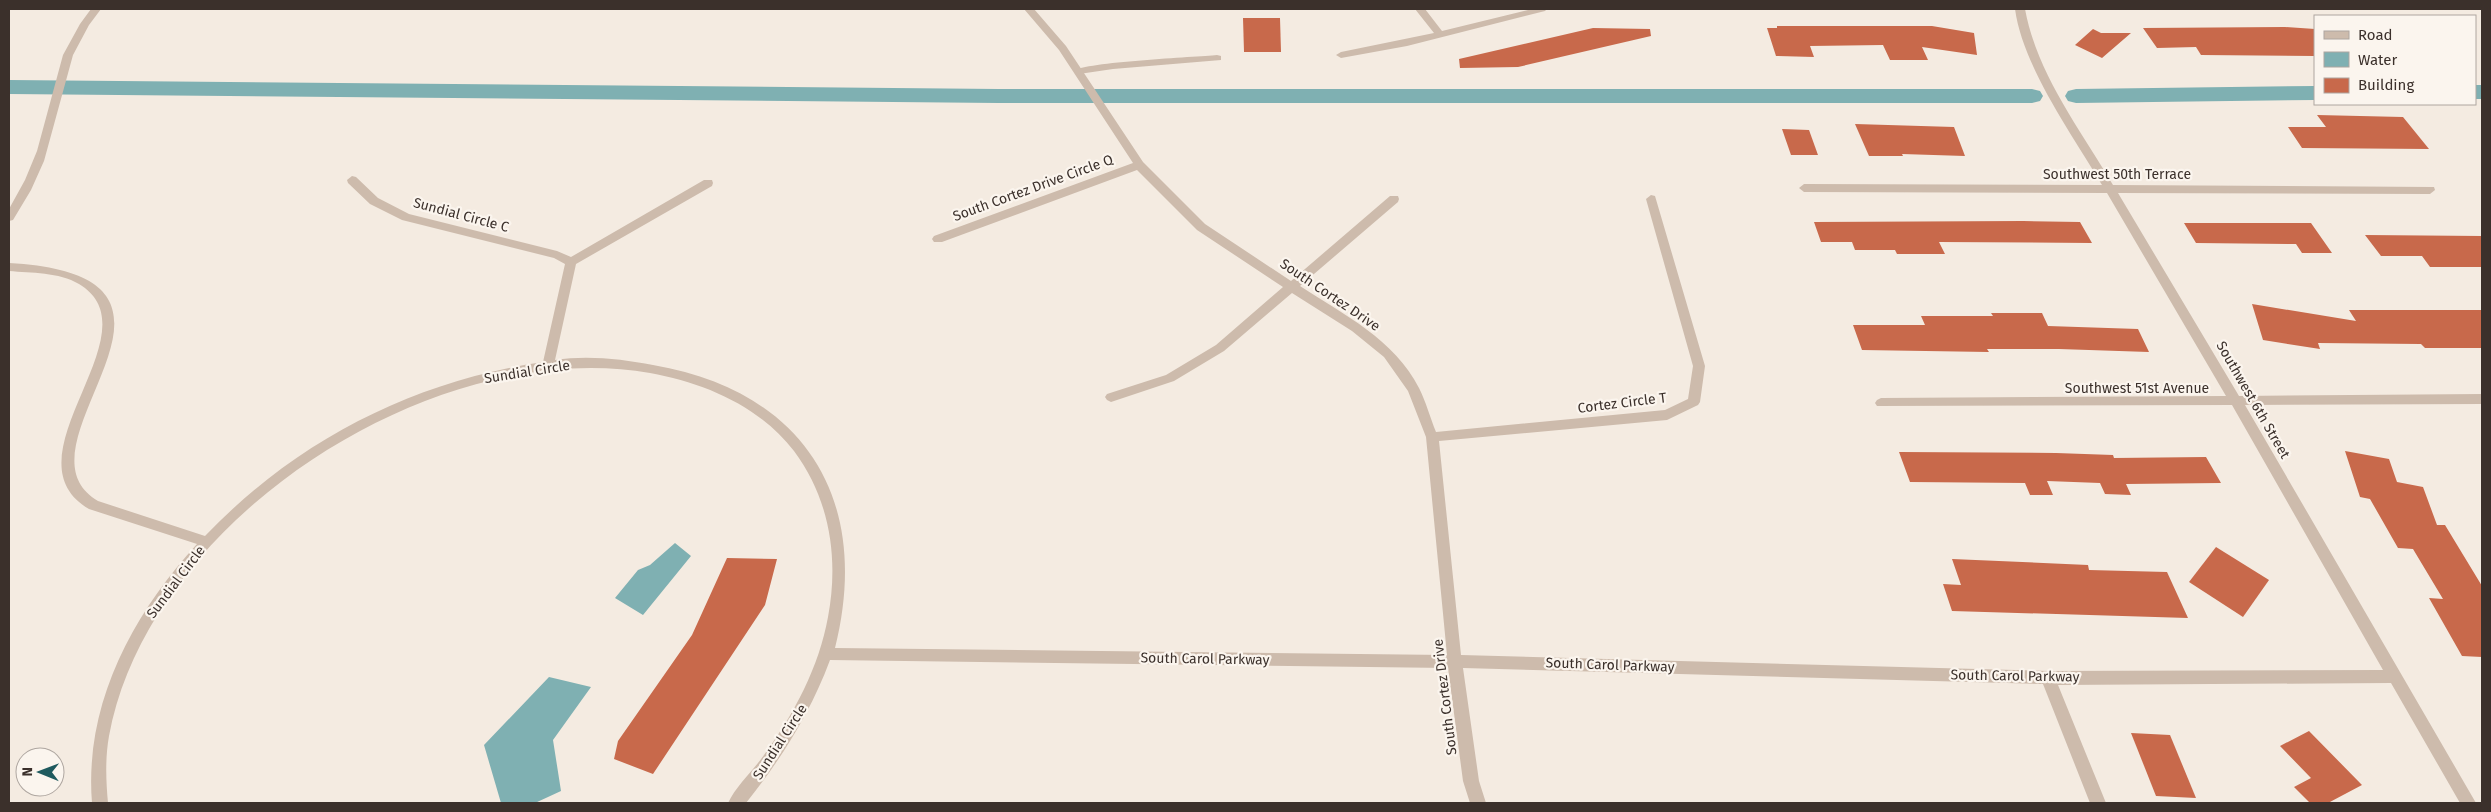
<svg xmlns="http://www.w3.org/2000/svg" width="2491" height="812" font-family="'Fira Sans',sans-serif">
	<rect width="100%" height="100%" fill="#f4ebe1"/>
	<!-- water -->
	<g fill="#7fb0b2">
		<polygon points="675,543 691,556 643,615 615,598 638,570 650,565"/>
		<polygon points="549,677 591,687 553,740 561,791 535,803 501,803 484,745"/>
	</g>
	<g fill="none" stroke-linecap="round" stroke-linejoin="round">
		<!-- canal -->
		<g fill="#7fb0b2" fill-rule="evenodd">
			<polygon points="9,80 998,89 2032,89 2040,91 2043,96 2040,101 2032,103 998,103 9,94"/>
			<rect x="2475" y="85" width="7" height="14"/>
			<polygon points="2315,86 2315,100 2076,103 2068,101 2065,96 2068,91 2076,89"/>
		</g>
	</g>
	<!-- building -->
	<g fill="#c8694b">
		<polygon points="1243,18 1280,18 1281,52 1244,52"/>
		<polygon points="1777,26 1932,26 1974,33 1977,55 1922,47 1928,60 1890,60 1883,45 1810,46 1814,57 1776,56 1767,28 1777,28"/>
		<polygon points="2285,27 2315,29 2315,56 2201,55 2196,47 2157,48 2143,28"/>
		<polygon points="1593,28 1650,29 1651,36 1518,67 1460,68 1459,59"/>
		<polygon points="2093,29 2101,33 2131,33 2102,58 2075,45"/>
		<polygon points="2317,115 2403,117 2429,149 2302,148 2288,127 2326,127"/>
		<polygon points="1855,124 1954,127 1965,156 1902,154 1903,156 1869,156"/>
		<polygon points="1782,129 1809,130 1818,155 1791,155"/>
		<polygon points="2023,221 2080,222 2092,243 1939,242 1945,254 1897,254 1895,250 1855,250 1852,242 1821,242 1814,222"/>
		<polygon points="2184,223 2311,223 2332,253 2302,253 2296,244 2196,243"/>
		<polygon points="2365,235 2482,236 2482,267 2430,267 2422,256 2381,256"/>
		<polygon points="2252,304 2356,321 2349,310 2482,310 2482,348 2425,348 2421,344 2318,343 2320,349 2263,340"/>
		<polygon points="1991,313 2042,313 2048,326 2138,329 2149,352 2059,349 1987,349 1989,352 1862,350 1853,325 1925,325 1921,316 1993,316"/>
		<polygon points="2345,451 2389,459 2397,482 2423,487 2437,525 2445,525 2482,586 2482,657 2462,656 2429,598 2443,599 2413,549 2398,548 2370,499 2360,497"/>
		<polygon points="1899,452 2056,453 2113,455 2114,458 2206,457 2221,483 2126,484 2131,495 2105,494 2100,483 2047,481 2053,495 2030,495 2025,483 1910,482"/>
		<polygon points="2216,547 2269,580 2243,617 2189,582"/>
		<polygon points="727,558 777,559 765,605 653,774 614,759 618,741 692,635"/>
		<polygon points="1952,559 2088,565 2089,570 2167,572 2188,618 1952,611 1943,584 1961,585"/>
		<polygon points="2309,731 2362,785 2328,803 2310,803 2294,787 2311,778 2280,746"/>
		<polygon points="2131,733 2170,735 2196,798 2156,796"/>
	</g>
	<g fill="none" stroke-linecap="round" stroke-linejoin="round">
		<!-- service -->
		<path fill="#cdbbac" fill-rule="evenodd" d="M1217,55l4,1v4l-108,9 -34,5 -5,-3c10,-9 122,-14 143,-16z"/>
		<!-- minor -->
		<g fill="#cdbbac" fill-rule="evenodd">
			<polygon points="91,9 101,9 89,25 73,55 44,161 31,190 13,220 9,221 9,209 25,180 37,151 63,55 80,24"/>
			<path d="M1024,9h10l32,37 77,116 62,62 86,57 99,-85h8l1,3 -1,3 -98,84c43,28 95,54 119,102 7,14 11,29 17,44l229,-22 23,-11 5,-33 -47,-167 5,-4 4,1 50,170 -5,36 -2,3 -31,15 -228,21 22,214 587,16 335,-1 -151,-265 -355,1 -2,-3 2,-3 4,-2 345,-2 -119,-203 -303,-1 -5,-4 5,-4 298,1c-30,-51 -79,-118 -87,-176h10c12,65 55,120 88,176l321,2 1,3 -5,4 -312,-1 121,203 243,-2v10l-237,1 231,398h-16l-69,-120 -333,2 48,118h-16l-47,-119 -580,-16 16,113 7,22h-16l-7,-22 -15,-113 -618,-8c-20,54 -49,99 -84,143h-18c8,-17 25,-32 36,-48 30,-41 55,-88 64,-138 11,-58 2,-118 -34,-166 -35,-45 -89,-68 -144,-78 -215,-38 -501,145 -541,363 -4,23 -3,45 -1,67h-16c-8,-98 40,-188 105,-259l-108,-35c-88,-52 70,-177 -10,-225 -20,-12 -48,-11 -70,-13v-8c232,13 -6,182 89,238l107,35c91,-95 208,-155 338,-174l22,-98 -11,-6 -152,-38 -32,-16 -22,-21 -1,-3 5,-4 4,1 22,21 31,16 148,37 14,6 133,-77h8l1,3 -1,3 -136,78 -21,96c32,-5 67,-1 98,5 152,26 219,135 182,283l612,7 -21,-218 -18,-46 -24,-34 -32,-26 -60,-38 -68,58 -50,30 -63,21 -4,-2 -2,-3 2,-3 59,-19 50,-30 67,-58 -86,-57 -60,-60 -195,72h-8l-2,-3 2,-3 199,-73 -74,-113z"/>
			<polygon points="1415,9 1425,9 1442,31 1532,9 1547,9 1545,11 1407,46 1341,58 1336,55 1341,52 1434,33"/>
		</g>
	</g>
	<g text-anchor="middle" dominant-baseline="central" stroke-width="4.5" stroke-linejoin="round" paint-order="stroke">
		<!-- street labels -->
		<g font-size="14" fill="#3b302b" stroke="#fbf5ee">
			<text x="2117" y="174">Southwest 50th Terrace</text>
			<text transform="translate(1033 188) rotate(-20)">South Cortez Drive Circle Q</text>
			<text transform="translate(461 215) rotate(15)">Sundial Circle C</text>
			<text transform="translate(1330 295) rotate(34)">South Cortez Drive</text>
			<text transform="translate(527 372) rotate(-9)">Sundial Circle</text>
			<text x="2137" y="388">Southwest 51st Avenue</text>
			<text transform="translate(2253 400) rotate(60)">Southwest 6th Street</text>
			<text transform="translate(1622 403) rotate(-7)">Cortez Circle T</text>
			<text transform="translate(176 582) rotate(-53)">Sundial Circle</text>
			<text transform="translate(1205 659) rotate(1)">South Carol Parkway</text>
			<text transform="translate(1610 665) rotate(2)">South Carol Parkway</text>
			<text transform="translate(2015 676) rotate(1)">South Carol Parkway</text>
			<text transform="translate(1445 697) rotate(-97)">South Cortez Drive</text>
			<text transform="translate(780 742) rotate(-57)">Sundial Circle</text>
		</g>
	</g>
	<!-- border -->
	<rect width="2491" height="812" fill="none" stroke="#3b302b" stroke-width="20"/>
	<!-- legend -->
	<rect x="2314" y="15" width="162" height="90" fill="#fbf5ee" stroke="#aea6a0"/>
	<rect x="2324" y="31" width="25" height="8" fill="#cdbbac" stroke="#aea6a0"/>
	<text x="2358" y="40" font-size="15" fill="#3b302b">Road</text>
	<rect x="2324" y="52" width="25" height="15" fill="#7fb0b2" stroke="#aea6a0"/>
	<text x="2358" y="65" font-size="15" fill="#3b302b">Water</text>
	<rect x="2324" y="78" width="25" height="15" fill="#c8694b" stroke="#aea6a0"/>
	<text x="2358" y="90" font-size="15" fill="#3b302b">Building</text>
	<!-- north arrow -->
	<g transform="translate(40 772) rotate(271)"><circle r="24" fill="#fbf5ee" stroke="#aea6a0"/>
	<path d="M0-4L9 19L0 12L-9 19Z" fill="#1f5a5e"/>
	<text y="-8" font-size="14" font-weight="bold" text-anchor="middle" fill="#3b302b">N</text>
	</g>
</svg>
